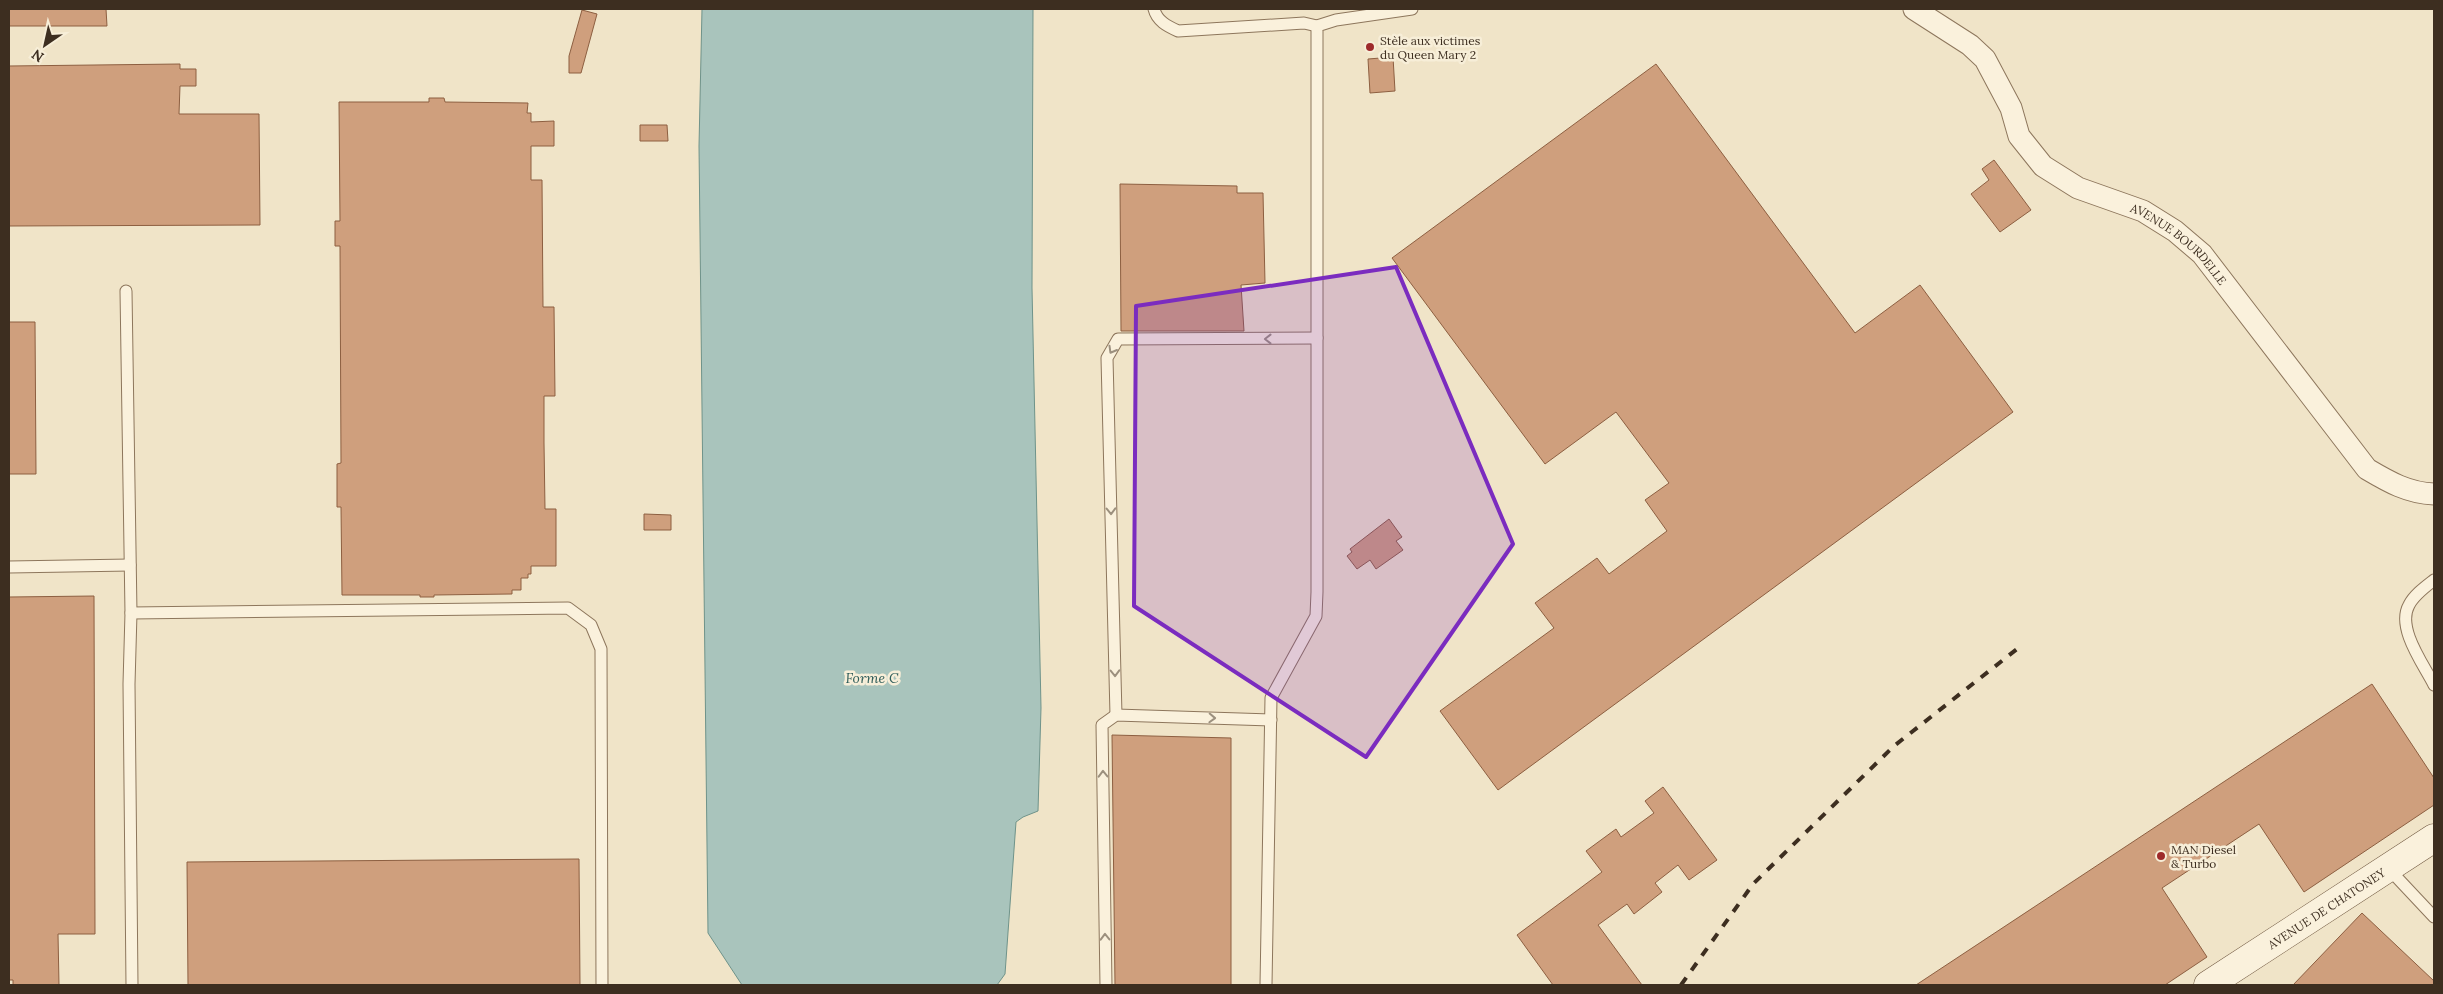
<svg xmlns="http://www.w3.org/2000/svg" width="2443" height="994" font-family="Lora,serif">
	<rect width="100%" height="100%" fill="#f0e4c8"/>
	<!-- water -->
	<polygon fill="#a9c4bc" stroke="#6f938a" points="702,9 1033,9 1032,288 1041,708 1038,811 1023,817 1016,822 1005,974 997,985 742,985 708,933 699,146"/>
	<!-- building -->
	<g fill="#cf9f7d" stroke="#8d5f41">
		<polygon points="9,9 106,9 107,26 9,26"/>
		<polygon points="582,10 597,14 581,73 569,73 569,56"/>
		<polygon points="1393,57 1395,91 1370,93 1368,59"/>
		<polygon points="180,64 180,69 196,69 196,86 180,86 179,114 259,114 260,225 9,226 9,66"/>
		<polygon points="1656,64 1855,333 1920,285 2013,412 1498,790 1440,711 1554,628 1535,603 1597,558 1609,574 1667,531 1645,500 1669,483 1616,412 1545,464 1392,258"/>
		<polygon points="429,98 444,98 445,102 528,103 527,113 531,113 531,122 554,121 554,146 531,146 531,180 542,180 543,307 554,307 555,396 544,396 544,443 545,509 556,509 556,566 531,566 531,574 528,574 528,578 521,578 521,590 512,590 512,594 434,595 434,597 420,597 420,595 342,595 341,507 337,507 337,464 341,463 340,246 335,246 335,221 340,221 339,102 429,102"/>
		<polygon points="640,125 667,125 668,141 640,141"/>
		<polygon points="1994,160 2031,210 2000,232 1971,194 1989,180 1982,169"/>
		<polygon points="1120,184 1237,186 1237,193 1263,193 1265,283 1241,285 1244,331 1121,331"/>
		<polygon points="9,322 35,322 36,474 9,474"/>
		<polygon points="644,514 671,515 671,530 644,530"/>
		<polygon points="1389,519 1402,537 1396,541 1403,550 1376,569 1370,560 1357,569 1347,556 1352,552 1350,549"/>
		<polygon points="94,596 95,934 58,934 59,985 13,985 13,980 9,980 9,597"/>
		<polygon points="2372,684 2434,778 2434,805 2304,892 2259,824 2162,888 2207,957 2165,985 1916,985"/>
		<polygon points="1112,735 1231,738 1231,985 1115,985"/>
		<polygon points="1663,787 1717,860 1689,880 1678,865 1655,883 1662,892 1634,914 1627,904 1598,925 1642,985 1553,985 1517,935 1602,872 1586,851 1616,829 1621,837 1654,813 1645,801"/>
		<polygon points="579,859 580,985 188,985 187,862"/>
		<polygon points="2362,913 2434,981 2434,985 2293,985"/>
	</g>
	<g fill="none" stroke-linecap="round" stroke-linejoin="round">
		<!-- lane casing -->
		<g stroke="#8d765c" stroke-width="13">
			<g id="lane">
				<path d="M1154,9c3,12 13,17 24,22l126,-8 13,3"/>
				<polyline points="126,291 131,613 129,684 132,985"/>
				<polyline points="9,567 130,565"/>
				<path d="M2434,580c-9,7 -20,15 -25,25 -13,23 15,60 25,80"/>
				<polyline points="131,613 568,608 591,625 601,649 602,985"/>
				<polyline points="1116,715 1107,358 1118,339 1317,338"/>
				<polyline points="2388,868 2434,917"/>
				<polyline points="1106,985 1102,725 1116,715 1271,720"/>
				<polyline points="1266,985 1271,698 1316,616 1317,592 1317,26 1336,20 1412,9"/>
			</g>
		</g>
		<!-- street casing -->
		<g stroke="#8d765c" stroke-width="23">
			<g id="street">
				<path id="s1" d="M1914,9l56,36 15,14 26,49 8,28 24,30 35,22 65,23 32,20 27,23 165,215c22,13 41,24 67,25"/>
			</g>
		</g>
		<!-- secondary casing -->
		<g stroke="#6f573f" stroke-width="29">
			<g id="secondary">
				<path id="s2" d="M2208,985l226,-147"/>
			</g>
		</g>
		<!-- lane -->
		<use href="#lane" stroke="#faf1dc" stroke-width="11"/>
		<!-- street -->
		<use href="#street" stroke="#faf1dc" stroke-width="21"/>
		<!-- secondary -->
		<use href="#secondary" stroke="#faf1dc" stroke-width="28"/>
		<!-- rail -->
		<polyline stroke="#3d2e20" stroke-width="4" stroke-dasharray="9 9" stroke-linecap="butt" points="1681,985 1753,884 1894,746 2017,649"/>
	</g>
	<!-- one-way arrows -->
	<defs><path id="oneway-chevron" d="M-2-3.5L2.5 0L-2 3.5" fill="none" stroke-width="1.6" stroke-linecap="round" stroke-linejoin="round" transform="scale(1.25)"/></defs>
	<g stroke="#9c907e">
		<use href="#oneway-chevron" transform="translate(1268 339) rotate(180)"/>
		<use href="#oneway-chevron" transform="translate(1112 350) rotate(120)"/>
		<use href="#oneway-chevron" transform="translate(1111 511) rotate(89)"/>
		<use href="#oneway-chevron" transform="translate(1115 673) rotate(89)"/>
		<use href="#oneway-chevron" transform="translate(1212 718) rotate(2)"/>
		<use href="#oneway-chevron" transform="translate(1103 774) rotate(-91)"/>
		<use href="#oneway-chevron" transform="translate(1105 937) rotate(-91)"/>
	</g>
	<!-- marked area -->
	<path fill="#7b2cbf" fill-opacity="0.2" stroke="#7b2cbf" stroke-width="4" stroke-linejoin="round" d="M1396,267l117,277 -147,213 -232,-151 2,-300z"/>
	<!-- markers -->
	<g fill="#9e2a2b" stroke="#f7eed8" stroke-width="2">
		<circle cx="1370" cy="47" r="5"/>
		<circle cx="2161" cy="856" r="5"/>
	</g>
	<g text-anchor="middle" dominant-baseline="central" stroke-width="5" stroke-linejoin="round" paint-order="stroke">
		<!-- poi labels -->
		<g font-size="12" fill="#3d2e20" stroke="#f7eed8" text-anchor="start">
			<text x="1380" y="40">Stèle aux victimes<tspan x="1380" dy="14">du Queen Mary 2</tspan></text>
			<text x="2171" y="849">MAN Diesel<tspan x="2171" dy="14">&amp; Turbo</tspan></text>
		</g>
		<!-- street labels -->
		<g font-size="12" fill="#3d2e20" stroke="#f7eed8">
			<text stroke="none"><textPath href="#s1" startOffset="369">AVENUE BOURDELLE</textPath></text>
			<text stroke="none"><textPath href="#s2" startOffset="141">AVENUE DE CHATONEY</textPath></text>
		</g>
		<!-- water labels -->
		<g font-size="14" font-style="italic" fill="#2f5d5a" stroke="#f7eed8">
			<text x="872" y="678">Forme C</text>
		</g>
	</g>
	<!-- border -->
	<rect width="2443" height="994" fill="none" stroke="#3d2e20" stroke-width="20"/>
	<!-- north arrow -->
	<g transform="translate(45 45) rotate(214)" stroke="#f7eed8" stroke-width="4" paint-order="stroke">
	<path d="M0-4L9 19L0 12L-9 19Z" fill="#3d2e20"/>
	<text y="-8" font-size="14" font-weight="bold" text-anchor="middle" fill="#3d2e20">N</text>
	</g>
</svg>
